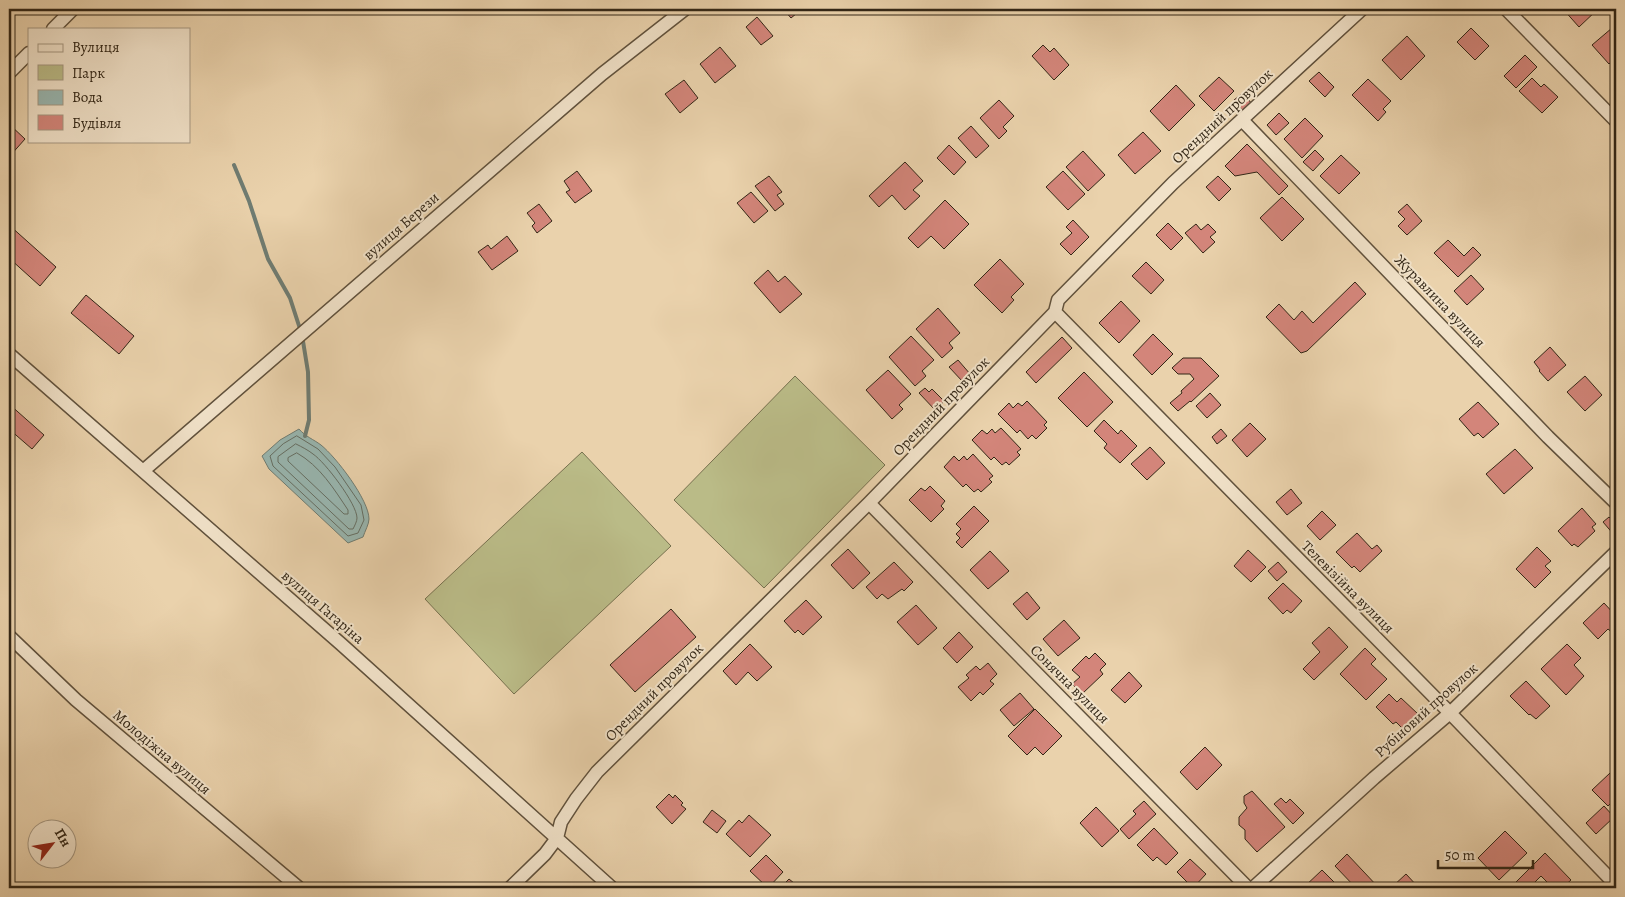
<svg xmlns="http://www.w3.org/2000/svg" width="1625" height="897" font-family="Alegreya,serif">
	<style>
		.green { fill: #babb87; stroke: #76704e }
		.water { fill: #98b6b0; stroke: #6f7c72 }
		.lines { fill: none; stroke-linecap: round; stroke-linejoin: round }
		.shore { stroke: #656e63; stroke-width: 1 }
		.stream { stroke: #6f7c72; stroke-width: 4 }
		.building { fill: #d3857a; stroke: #322616 }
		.minor-casing { stroke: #60513c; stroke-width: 15 }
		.minor { stroke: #f1e2c9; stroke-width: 12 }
		.labels { text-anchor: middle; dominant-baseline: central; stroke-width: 4; stroke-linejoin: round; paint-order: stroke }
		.street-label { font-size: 15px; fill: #322616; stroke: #f1e2c9 }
	</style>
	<rect width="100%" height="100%" fill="#ead2ac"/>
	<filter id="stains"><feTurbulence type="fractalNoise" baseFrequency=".004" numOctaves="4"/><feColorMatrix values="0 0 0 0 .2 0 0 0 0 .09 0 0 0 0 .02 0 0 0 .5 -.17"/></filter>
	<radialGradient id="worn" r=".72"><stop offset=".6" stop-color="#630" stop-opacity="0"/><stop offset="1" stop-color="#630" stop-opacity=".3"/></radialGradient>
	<path class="green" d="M 795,376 L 885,465 L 764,588 L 674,500 Z
		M 582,452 L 671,546 L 514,694 L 425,599 Z"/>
	<path class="water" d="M 299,429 C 306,437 313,439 321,445 C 336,457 369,500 369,519 C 369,524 365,531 363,537 L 348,543 L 269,469 L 262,456 L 280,440 Z"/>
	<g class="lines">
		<path class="shore" d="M 297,436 L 318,449 L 335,467 L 361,505 L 364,520 L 358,533 L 348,536 L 273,466 L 270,456 L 283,444 Z
			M 296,444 C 302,447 308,450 313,454 C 325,462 357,504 357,518 C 357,521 355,525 353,529 L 349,529 L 278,462 L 278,457 Z
			M 297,453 C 320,466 334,489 348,510 L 348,514 L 344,514 L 288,461 L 288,458 Z"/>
		<path class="stream" d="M 234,165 L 249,201 L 268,259 L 290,298 L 302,335 L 308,372 L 309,420 L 305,436"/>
	</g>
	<path class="building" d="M 788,9 L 802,9 L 791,18 L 785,11 Z
		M 1563,9 L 1598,9 L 1579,27 Z
		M 757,17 L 773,36 L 761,45 L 746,27 Z
		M 1471,28 L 1489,46 L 1475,60 L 1457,42 Z
		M 1612,28 L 1616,33 L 1616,57 L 1609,64 L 1592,45 Z
		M 1407,36 L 1425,56 L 1401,80 L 1382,60 Z
		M 1043,45 L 1050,52 L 1054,48 L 1069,65 L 1054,80 L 1032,56 Z
		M 720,47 L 736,66 L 715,83 L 700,64 Z
		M 1525,55 L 1537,67 L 1516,88 L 1504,76 Z
		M 1319,72 L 1334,87 L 1325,97 L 1309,81 Z
		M 1219,77 L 1234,91 L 1214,111 L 1199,96 Z
		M 1532,78 L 1541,87 L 1544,84 L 1558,97 L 1542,113 L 1519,91 Z
		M 1368,79 L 1391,101 L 1383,109 L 1386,112 L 1378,121 L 1352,95 Z
		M 684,80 L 698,98 L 680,113 L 665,94 Z
		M 1176,85 L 1195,105 L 1169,131 L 1150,111 Z
		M 1243,93 L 1252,104 L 1243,111 L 1234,100 Z
		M 999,100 L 1014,116 L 1003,127 L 1007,131 L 999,139 L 980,118 Z
		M 1279,113 L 1289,123 L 1276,135 L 1267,125 Z
		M 1305,118 L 1323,136 L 1302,158 L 1284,139 Z
		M 9,124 L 25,139 L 9,157 Z
		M 971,126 L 989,146 L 976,158 L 958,138 Z
		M 1143,132 L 1161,151 L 1135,174 L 1118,155 Z
		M 1247,144 L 1288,186 L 1279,195 L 1257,172 L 1235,176 L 1225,166 Z
		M 949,145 L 966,162 L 954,175 L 937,158 Z
		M 1315,150 L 1324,159 L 1313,171 L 1303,162 Z
		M 1083,151 L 1105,175 L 1088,191 L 1066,167 Z
		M 1341,155 L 1360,173 L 1339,194 L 1320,176 Z
		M 905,162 L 923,181 L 913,190 L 920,196 L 905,210 L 892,195 L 879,207 L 869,196 Z
		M 577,171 L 592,191 L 575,203 L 566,192 L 570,190 L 564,181 Z
		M 1063,171 L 1085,194 L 1068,210 L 1046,187 Z
		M 769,176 L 782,192 L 777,195 L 784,204 L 775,211 L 755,186 Z
		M 1218,176 L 1231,189 L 1219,201 L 1206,187 Z
		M 751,192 L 768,211 L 754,223 L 737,203 Z
		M 1282,197 L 1304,219 L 1282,241 L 1260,218 Z
		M 945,200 L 969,224 L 944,249 L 931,236 L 918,248 L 908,238 Z
		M 539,204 L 552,221 L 537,233 L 532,226 L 535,223 L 527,213 Z
		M 1407,204 L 1422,221 L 1407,235 L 1398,226 L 1405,219 L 1398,212 Z
		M 1073,220 L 1089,237 L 1071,255 L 1060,244 L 1072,233 L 1066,227 Z
		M 1168,223 L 1183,238 L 1171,250 L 1156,235 Z
		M 1196,224 L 1201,230 L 1208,224 L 1216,232 L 1210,237 L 1215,242 L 1203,253 L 1185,233 Z
		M 9,225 L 56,267 L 40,286 L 9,258 Z
		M 507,236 L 518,251 L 492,270 L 478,252 L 488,245 L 491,249 Z
		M 1448,240 L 1464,256 L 1473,247 L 1481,255 L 1458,277 L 1434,253 Z
		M 1000,259 L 1024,284 L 1011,297 L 1014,300 L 1002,313 L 974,285 Z
		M 1146,262 L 1164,280 L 1151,294 L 1132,276 Z
		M 768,270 L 778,282 L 785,276 L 802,294 L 780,313 L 754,283 Z
		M 1471,275 L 1484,289 L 1467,305 L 1454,291 Z
		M 1355,282 L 1366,294 L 1307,351 L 1301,353 L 1266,317 L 1279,304 L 1294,320 L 1302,311 L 1313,323 Z
		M 86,295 L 134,336 L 119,354 L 71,313 Z
		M 1121,301 L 1140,321 L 1119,343 L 1099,323 Z
		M 938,308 L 960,333 L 949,343 L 953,348 L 942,358 L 916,329 Z
		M 1153,334 L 1173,354 L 1152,375 L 1133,355 Z
		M 911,336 L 934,360 L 922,371 L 926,376 L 915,386 L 889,357 Z
		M 1062,337 L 1072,348 L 1036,383 L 1026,372 Z
		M 1550,347 L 1566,365 L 1548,381 L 1539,371 L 1540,370 L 1534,362 Z
		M 1183,358 L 1201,358 L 1219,376 L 1191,402 L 1190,401 L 1178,411 L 1170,403 L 1182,393 L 1181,391 L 1194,379 L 1190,374 L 1178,374 L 1172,368 Z
		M 958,360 L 971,375 L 963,382 L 949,367 Z
		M 888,370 L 911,394 L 899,405 L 903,409 L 892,419 L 866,390 Z
		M 1084,372 L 1113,402 L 1087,427 L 1058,398 Z
		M 1585,376 L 1602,395 L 1585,411 L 1567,392 Z
		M 925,388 L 929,392 L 932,389 L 944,401 L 936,411 L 919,393 Z
		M 1210,393 L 1221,405 L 1207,418 L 1196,406 Z
		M 1027,401 L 1047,422 L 1044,425 L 1047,428 L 1036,439 L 1032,435 L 1028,439 L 1020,430 L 1017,433 L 998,414 L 1009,403 L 1013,408 L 1018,403 L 1022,406 Z
		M 1478,402 L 1499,424 L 1483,438 L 1478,433 L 1474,436 L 1459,419 Z
		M 9,404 L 44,435 L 32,449 L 9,429 Z
		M 1104,420 L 1118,434 L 1121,430 L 1137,446 L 1120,463 L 1104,448 L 1107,444 L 1094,431 Z
		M 1250,423 L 1266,439 L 1247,457 L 1232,440 Z
		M 1001,428 L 1021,449 L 1017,452 L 1020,455 L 1009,465 L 1006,462 L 1002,465 L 994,457 L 991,460 L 972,440 L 982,430 L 987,434 L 992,429 L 995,433 Z
		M 1221,429 L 1227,436 L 1217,444 L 1212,437 Z
		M 1150,447 L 1165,463 L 1147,480 L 1131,464 Z
		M 1515,449 L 1533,468 L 1504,494 L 1486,474 Z
		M 973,454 L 993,476 L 989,479 L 992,482 L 981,492 L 978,489 L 974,492 L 966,484 L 963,487 L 944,467 L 954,456 L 959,461 L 964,456 L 967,460 Z
		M 930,486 L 945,501 L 941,506 L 944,509 L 931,522 L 909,500 L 921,488 L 925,491 Z
		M 1291,489 L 1302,503 L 1287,515 L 1276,502 Z
		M 974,506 L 989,521 L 962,548 L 956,542 L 960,538 L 956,534 L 961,529 L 956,524 Z
		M 1582,508 L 1596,524 L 1592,527 L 1595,531 L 1578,547 L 1574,544 L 1572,546 L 1558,531 Z
		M 1322,511 L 1336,525 L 1320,540 L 1307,526 Z
		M 1609,517 L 1616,524 L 1615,536 L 1603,522 Z
		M 1357,533 L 1372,549 L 1377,545 L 1382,551 L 1360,572 L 1354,566 L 1352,568 L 1336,552 Z
		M 1537,547 L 1551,561 L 1545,566 L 1551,572 L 1535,588 L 1516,569 Z
		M 848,549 L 870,573 L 853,589 L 831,565 Z
		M 1248,550 L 1266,567 L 1251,582 L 1234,566 Z
		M 990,551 L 1009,571 L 988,589 L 970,570 Z
		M 894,562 L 913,582 L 904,591 L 902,589 L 888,599 L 882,594 L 877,599 L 866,587 Z
		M 1278,562 L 1287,572 L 1277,581 L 1268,571 Z
		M 1283,583 L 1302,601 L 1291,613 L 1287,610 L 1283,614 L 1268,598 Z
		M 1027,592 L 1040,608 L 1027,620 L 1013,604 Z
		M 806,600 L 822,617 L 803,635 L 798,630 L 795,633 L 784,621 Z
		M 1604,603 L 1616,616 L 1616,632 L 1614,634 L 1608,629 L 1598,639 L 1583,623 Z
		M 916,605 L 937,628 L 918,645 L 897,622 Z
		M 671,609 L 696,637 L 635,692 L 610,665 Z
		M 1064,620 L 1080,638 L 1058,656 L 1043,639 Z
		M 1329,627 L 1348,647 L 1314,680 L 1303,669 L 1320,652 L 1312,643 Z
		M 959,632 L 973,647 L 957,663 L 943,648 Z
		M 750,644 L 772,667 L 757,681 L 748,672 L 736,685 L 723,671 Z
		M 1567,644 L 1581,658 L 1574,665 L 1584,676 L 1566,695 L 1541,669 Z
		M 1365,648 L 1376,659 L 1371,664 L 1387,679 L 1366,700 L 1340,674 Z
		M 1095,653 L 1106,664 L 1100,670 L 1103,674 L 1082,694 L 1072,684 L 1080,677 L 1072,670 L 1086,656 L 1089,659 Z
		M 988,663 L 997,674 L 990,681 L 994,684 L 983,695 L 980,692 L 971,701 L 958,687 L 969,678 L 966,675 L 976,666 L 980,670 Z
		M 1129,672 L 1142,686 L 1125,703 L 1111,690 Z
		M 1526,681 L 1550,706 L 1536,719 L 1530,714 L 1529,715 L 1510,696 Z
		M 1020,693 L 1034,709 L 1014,726 L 1000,710 Z
		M 1389,694 L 1397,702 L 1401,698 L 1418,714 L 1403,729 L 1396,722 L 1393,724 L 1376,707 Z
		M 1035,709 L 1062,736 L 1043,755 L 1035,747 L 1027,755 L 1008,736 Z
		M 1205,747 L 1222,765 L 1197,790 L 1180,772 Z
		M 1610,773 L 1616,779 L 1616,798 L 1608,806 L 1592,790 Z
		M 1252,791 L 1285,827 L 1257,852 L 1245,839 L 1245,830 L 1239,825 L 1239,817 L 1247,808 L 1244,803 L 1244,796 Z
		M 669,794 L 673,798 L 675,795 L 683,803 L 681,805 L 686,809 L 672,824 L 656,807 Z
		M 1281,798 L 1286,803 L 1290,799 L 1304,813 L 1293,824 L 1274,804 Z
		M 1144,801 L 1156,814 L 1129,839 L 1120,829 L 1136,814 L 1133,811 Z
		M 1604,806 L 1614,817 L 1596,834 L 1586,823 Z
		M 1096,807 L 1119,831 L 1102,847 L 1080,823 Z
		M 712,810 L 726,821 L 717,833 L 703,822 Z
		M 749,815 L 771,835 L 750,857 L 726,834 L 739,820 L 742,823 Z
		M 1154,828 L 1178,853 L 1166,865 L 1157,857 L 1153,861 L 1137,845 Z
		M 1505,831 L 1527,853 L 1499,880 L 1478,858 Z
		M 1545,853 L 1571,880 L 1562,888 L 1553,888 L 1541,876 L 1529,888 L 1518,888 L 1514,884 Z
		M 1347,854 L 1379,888 L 1356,888 L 1335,866 Z
		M 766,855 L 783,872 L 768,888 L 750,871 Z
		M 1190,859 L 1206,874 L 1193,888 L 1177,872 Z
		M 1322,870 L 1340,888 L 1303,888 Z
		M 1406,874 L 1419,888 L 1393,888 L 1392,887 Z
		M 789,879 L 800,888 L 780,888 Z"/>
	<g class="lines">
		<g class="minor-casing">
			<path id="minor" d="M 1506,9 L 1616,121
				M 53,29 L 73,9
				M 9,73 L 29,53
				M 1242,120 L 1548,437 L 1616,503
				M 1055,312 L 1450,713 L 1616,885
				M 9,354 L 341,644 L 612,888
				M 143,471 L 602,74 L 685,9
				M 869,503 L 1248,888
				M 9,636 L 76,700 L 299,888
				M 510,888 L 545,854 L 557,838 L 561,822 L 576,799 L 597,772 L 869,503 L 1055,312 L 1058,300 L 1173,183 L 1362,9
				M 1253,888 L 1374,778 L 1450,713 L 1616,552"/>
		</g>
		<use href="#minor" class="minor"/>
	</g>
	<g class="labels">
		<g class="street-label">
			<text transform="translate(1222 116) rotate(-43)">Орендний провулок</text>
			<text transform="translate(401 226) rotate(-41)">вулиця Берези</text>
			<text transform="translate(1440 301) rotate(46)">Журавлина вулиця</text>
			<text transform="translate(941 406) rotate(-46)">Орендний провулок</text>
			<text transform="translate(1348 587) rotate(45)">Телевізійна вулиця</text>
			<text transform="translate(323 607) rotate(41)">вулиця Гагаріна</text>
			<text transform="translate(1070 684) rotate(45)">Сонячна вулиця</text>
			<text transform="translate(654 692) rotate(-45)">Орендний провулок</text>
			<text transform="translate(1426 710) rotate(-42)">Рубіновий провулок</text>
			<text transform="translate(162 752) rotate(40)">Молодіжна вулиця</text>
		</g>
	</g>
	<rect width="1625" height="897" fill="none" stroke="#ead2ac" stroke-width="30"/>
	<rect x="10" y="10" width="1605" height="877" fill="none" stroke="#322616" stroke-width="2.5"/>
	<rect x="15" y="15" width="1595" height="867" fill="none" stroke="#322616"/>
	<rect x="28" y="28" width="162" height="115" fill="#f1e2c9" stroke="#a59781"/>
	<rect x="38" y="44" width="25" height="8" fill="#f1e2c9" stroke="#a59781"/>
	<text x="72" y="52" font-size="15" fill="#322616">Вулиця</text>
	<rect x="38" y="65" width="25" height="15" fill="#babb87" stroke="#a59781"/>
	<text x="72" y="78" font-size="15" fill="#322616">Парк</text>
	<rect x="38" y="90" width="25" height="15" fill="#98b6b0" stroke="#a59781"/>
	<text x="72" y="102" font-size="15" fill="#322616">Вода</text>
	<rect x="38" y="115" width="25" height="15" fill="#d3857a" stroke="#a59781"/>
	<text x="72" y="128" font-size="15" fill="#322616">Будівля</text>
	<g transform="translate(52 844) rotate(59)"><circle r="24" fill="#f1e2c9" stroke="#a59781"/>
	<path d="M0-4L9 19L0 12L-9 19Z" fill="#8f2418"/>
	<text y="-8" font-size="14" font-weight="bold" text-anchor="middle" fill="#322616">Пн</text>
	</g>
	<path d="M1438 860v8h95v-8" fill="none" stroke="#322616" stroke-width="2.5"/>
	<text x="1445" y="860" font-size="15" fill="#322616" stroke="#f1e2c9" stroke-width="4" paint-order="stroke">50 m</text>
	<rect width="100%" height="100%" filter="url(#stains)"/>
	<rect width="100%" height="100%" fill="url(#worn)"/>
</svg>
